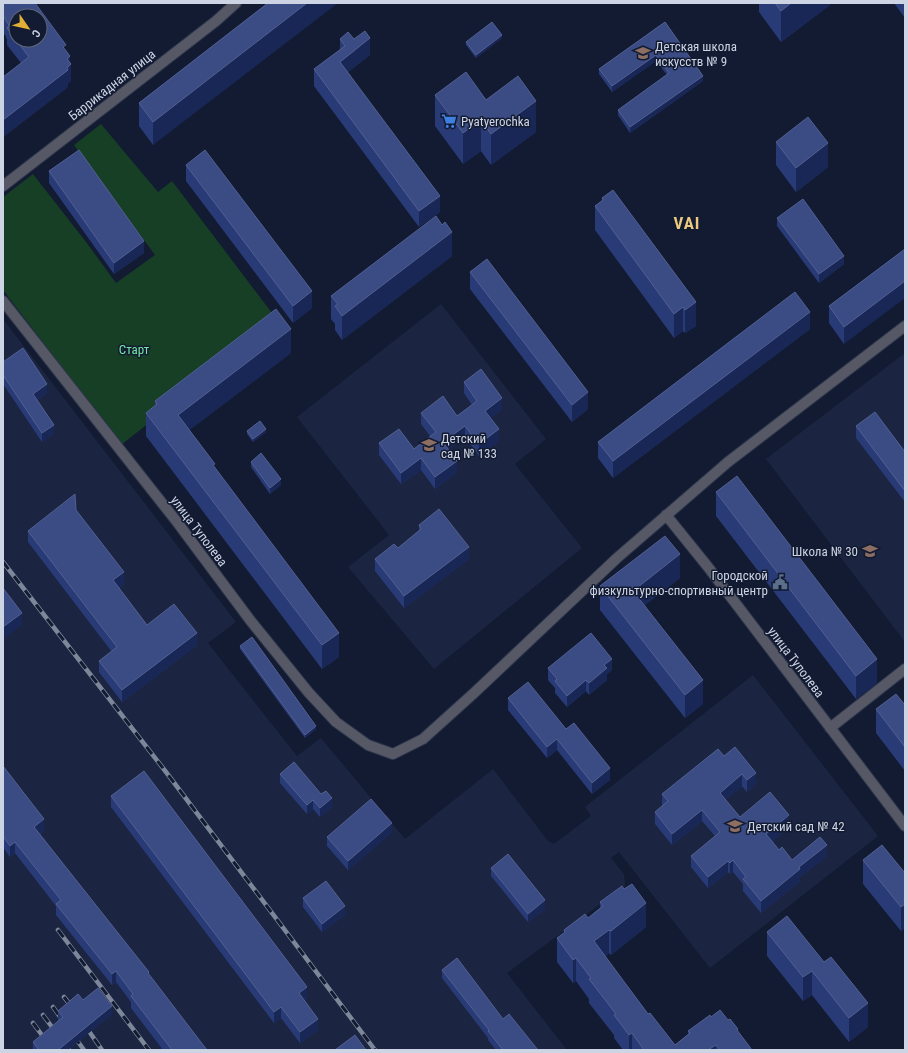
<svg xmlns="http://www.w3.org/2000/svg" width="908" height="1053" font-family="'Roboto Condensed',sans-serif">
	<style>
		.built { fill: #1b2541 }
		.green { fill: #163f26 }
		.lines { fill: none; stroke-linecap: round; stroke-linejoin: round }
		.minor-casing { stroke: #2c354b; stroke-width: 12 }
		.minor { stroke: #575865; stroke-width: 10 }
		.rail-casing { stroke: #7e8699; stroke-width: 4.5 }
		.rail { stroke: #121b32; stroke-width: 3; stroke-dasharray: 9; stroke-linecap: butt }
		.wall { fill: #293b77 }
		.shaded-wall { fill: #192757 }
		.building { fill: #3b4b83; stroke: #526092; fill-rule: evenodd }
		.labels { text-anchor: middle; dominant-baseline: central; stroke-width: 3; stroke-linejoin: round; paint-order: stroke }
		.poi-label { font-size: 13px; fill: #cdd4e4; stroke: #121b32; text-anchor: start }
		.street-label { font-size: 13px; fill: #cdd4e4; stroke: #121b32 }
		.park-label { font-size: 13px; fill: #75e6a0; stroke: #121b32 }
		.district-label { font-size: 17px; font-weight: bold; letter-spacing: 1px; fill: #ebc97f; stroke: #121b32 }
	</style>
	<rect width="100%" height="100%" fill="#121b32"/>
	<path class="built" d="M 441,304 L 546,439 L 515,464 L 582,548 L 434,669 L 348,567 L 389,535 L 297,417 Z
		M 3,319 L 236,622 L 208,643 L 222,661 L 297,756 L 321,738 L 405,839 L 493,769 L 548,841 L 554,844 L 591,816 L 585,807 L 753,675 L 878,836 L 710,968 L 619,852 L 611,858 L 624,874 L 625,886 L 507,973 L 567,1050 L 3,1050 Z
		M 905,353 L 905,642 L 766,459 Z"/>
	<path class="green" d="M 101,124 L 158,192 L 172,181 L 278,321 L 121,445 L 3,290 L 3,197 L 33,174 L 86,242 L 116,283 L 155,255 L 74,145 Z"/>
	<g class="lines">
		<g class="minor-casing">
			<path id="minor" d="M 3,186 L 216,21 L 236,3
				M 3,301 L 177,522 L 250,620 L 309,693 L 336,722 L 368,745 L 393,754 L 423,739 L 474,693 L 617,558 L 728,462 L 905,326
				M 666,515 L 708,567 L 905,826
				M 830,728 L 905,669"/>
		</g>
		<use href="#minor" class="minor"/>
		<g class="rail-casing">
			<path id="rail" d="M 3,562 L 166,772 L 375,1050
				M 58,930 L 149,1050
				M 64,997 L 75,1011
				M 53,1007 L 84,1050
				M 43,1015 L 69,1050
				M 33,1023 L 53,1050
				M 84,1024 L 102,1050"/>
		</g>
		<use href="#rail" class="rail"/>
	</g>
	<path class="wall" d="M 3,3 L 66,50 L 70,63 L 71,81 L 68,83 L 68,87 L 3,137 L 3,77 L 21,63 L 7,45 L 7,39 L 6,38 L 6,36 L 3,33 Z
		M 268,3 L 153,145 L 139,126 L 139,103 Z
		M 759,3 L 830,3 L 830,5 L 781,42 L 759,12 Z
		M 894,3 L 905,3 L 905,18 Z
		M 665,22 L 703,81 L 630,133 L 618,115 L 618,110 L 667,75 L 656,61 L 612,92 L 599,74 L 599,69 Z
		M 502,38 L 476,58 L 466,45 L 466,42 Z
		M 340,39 L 354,39 L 370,55 L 348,72 L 440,212 L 419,227 L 314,86 L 314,69 L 340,50 Z
		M 435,95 L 486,100 L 536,132 L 491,165 L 481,151 L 463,164 L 435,126 Z
		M 776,142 L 828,167 L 796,192 L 776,165 Z
		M 186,165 L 312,308 L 293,323 L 186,181 Z
		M 49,171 L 144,253 L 114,274 L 49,183 Z
		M 602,198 L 696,302 L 696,326 L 685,333 L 683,331 L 674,338 L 595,230 L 595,206 L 602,201 Z
		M 777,218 L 844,264 L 819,283 L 777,226 Z
		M 905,249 L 844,344 L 829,323 L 829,306 Z
		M 452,256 L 342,340 L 335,330 L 335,324 L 331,319 L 331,296 Z
		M 470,272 L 588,409 L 572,422 L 470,289 Z
		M 810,329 L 613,478 L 598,458 L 598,442 Z
		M 291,353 L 189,430 L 339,657 L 322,669 L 146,436 L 146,413 L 155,406 L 155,401 Z
		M 3,362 L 47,393 L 37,400 L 54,434 L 42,442 L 3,384 Z
		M 464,382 L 502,410 L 490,418 L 499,441 L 479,456 L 465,437 L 448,449 L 457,472 L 435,489 L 421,470 L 401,484 L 379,455 L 379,443 L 414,449 L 430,436 L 421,424 L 421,413 L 457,416 L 472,405 L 464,393 Z
		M 856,426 L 905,452 L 905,502 L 856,438 Z
		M 247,431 L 266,432 L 253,442 L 247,434 Z
		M 251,462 L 281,485 L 270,494 L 251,467 Z
		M 716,492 L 877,683 L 856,699 L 716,516 Z
		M 76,510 L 124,584 L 119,588 L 147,625 L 197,645 L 122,702 L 99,672 L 99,661 L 112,652 L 28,542 L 28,531 Z
		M 419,525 L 469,559 L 404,608 L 375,571 L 375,559 L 398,548 L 419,531 Z
		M 680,578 L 645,605 L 703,704 L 685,718 L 600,610 L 600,586 Z
		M 240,646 L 316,729 L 305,738 L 240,649 Z
		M 548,668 L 612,670 L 607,674 L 607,680 L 589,695 L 586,691 L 567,707 L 555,693 L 555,688 L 548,680 Z
		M 508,698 L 566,729 L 610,780 L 592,794 L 557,750 L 547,758 L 508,710 Z
		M 905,705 L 905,771 L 876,733 L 876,709 Z
		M 724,756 L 756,784 L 747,792 L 742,786 L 725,800 L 740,817 L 789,827 L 772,841 L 779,850 L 792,860 L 827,856 L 800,877 L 800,881 L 761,913 L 743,891 L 743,884 L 733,872 L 730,874 L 728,872 L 708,888 L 691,867 L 691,856 L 715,836 L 702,821 L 672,845 L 655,824 L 655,812 L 662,806 L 662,794 Z
		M 3,766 L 44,830 L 40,834 L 207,1050 L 163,1050 L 131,1008 L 131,1002 L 116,982 L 112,985 L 56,915 L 56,906 L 15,853 L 10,857 L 3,847 Z
		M 280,774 L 332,807 L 320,817 L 313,809 L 307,814 L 280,783 Z
		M 111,796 L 307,999 L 304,1001 L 318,1030 L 300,1043 L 281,1018 L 274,1023 L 111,807 Z
		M 392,832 L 348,870 L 327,846 L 327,837 Z
		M 863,860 L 905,873 L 905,928 L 901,931 L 863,884 Z
		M 491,868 L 545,909 L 528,922 L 491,876 Z
		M 303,898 L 345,915 L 322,932 L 303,907 Z
		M 600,902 L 646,927 L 611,955 L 609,953 L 605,957 L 648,1014 L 675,1045 L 688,1035 L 688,1031 L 711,1017 L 738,1033 L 752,1050 L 623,1050 L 614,1038 L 614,1035 L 589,1003 L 589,999 L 576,981 L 573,983 L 557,962 L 557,938 L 564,934 L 564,930 L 588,918 L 600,908 Z
		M 767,932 L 824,962 L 868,1027 L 849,1042 L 812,995 L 803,1001 L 767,956 Z
		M 442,970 L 538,1050 L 496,1050 L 488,1040 L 488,1038 L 442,978 Z
		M 83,1000 L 112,1014 L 68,1050 L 33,1050 L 33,1042 L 59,1021 L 58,1020 L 58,1011 Z"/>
	<path class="shaded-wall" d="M 307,3 L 338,3 L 153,145 L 153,122 Z
		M 791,3 L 830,3 L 830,5 L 781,42 L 781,11 Z
		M 502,35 L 502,38 L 476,58 L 476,55 Z
		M 370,38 L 370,55 L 340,78 L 340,62 Z
		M 656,55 L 656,61 L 612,92 L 612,86 Z
		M 70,56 L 70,65 L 71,64 L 71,81 L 68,83 L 68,87 L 3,137 L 3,120 Z
		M 703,76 L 703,81 L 630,133 L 630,127 Z
		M 536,101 L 536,132 L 491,165 L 491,134 Z
		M 481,120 L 481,151 L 463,164 L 463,133 Z
		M 828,143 L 828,167 L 796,192 L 796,168 Z
		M 440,196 L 440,212 L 419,227 L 419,211 Z
		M 452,232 L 452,256 L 342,340 L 342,316 Z
		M 144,241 L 144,253 L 114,274 L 114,263 Z
		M 844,256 L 844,264 L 819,283 L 819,274 Z
		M 905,281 L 905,298 L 844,344 L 844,327 Z
		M 312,291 L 312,308 L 293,323 L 293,306 Z
		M 696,302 L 696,326 L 685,333 L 685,310 Z
		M 683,307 L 683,331 L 674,338 L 674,314 Z
		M 810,312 L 810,329 L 613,478 L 613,461 Z
		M 291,329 L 291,353 L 178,439 L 178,415 Z
		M 47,384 L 47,393 L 33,402 L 33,394 Z
		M 588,392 L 588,409 L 572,422 L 572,405 Z
		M 502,398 L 502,410 L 485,422 L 485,411 Z
		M 54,425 L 54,434 L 42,442 L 42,433 Z
		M 465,426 L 465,437 L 443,453 L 443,442 Z
		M 266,429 L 266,432 L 253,442 L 253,439 Z
		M 499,429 L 499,441 L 479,456 L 479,444 Z
		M 421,458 L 421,470 L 401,484 L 401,473 Z
		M 457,461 L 457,472 L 435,489 L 435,477 Z
		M 281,479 L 281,485 L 270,494 L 270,488 Z
		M 469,547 L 469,559 L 404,608 L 404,596 Z
		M 680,554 L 680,578 L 633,614 L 633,591 Z
		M 124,572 L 124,584 L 113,592 L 113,580 Z
		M 22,613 L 22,625 L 3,639 L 3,627 Z
		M 197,633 L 197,645 L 122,702 L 122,690 Z
		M 339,633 L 339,657 L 322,669 L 322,645 Z
		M 612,659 L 612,670 L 607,674 L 607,680 L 589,695 L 589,683 L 604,665 Z
		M 877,659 L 877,683 L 856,699 L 856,676 Z
		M 586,680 L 586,691 L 567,707 L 567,696 Z
		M 703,680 L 703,704 L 685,718 L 685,695 Z
		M 316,726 L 316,729 L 305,738 L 305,735 Z
		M 557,739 L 557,750 L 547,758 L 547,747 Z
		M 610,768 L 610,780 L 592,794 L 592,783 Z
		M 756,773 L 756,784 L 747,792 L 747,780 Z
		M 742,774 L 742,786 L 720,804 L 720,793 Z
		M 332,798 L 332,807 L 320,817 L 320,808 Z
		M 313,800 L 313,809 L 307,814 L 307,805 Z
		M 702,810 L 702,821 L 672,845 L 672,834 Z
		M 789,815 L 789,827 L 766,846 L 766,834 Z
		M 44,819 L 44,830 L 34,838 L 34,827 Z
		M 392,823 L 392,832 L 348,870 L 348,861 Z
		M 15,842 L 15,853 L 10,857 L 10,846 Z
		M 827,845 L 827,856 L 800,877 L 800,881 L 761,913 L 761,901 L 799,867 Z
		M 733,860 L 733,872 L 730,874 L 730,863 Z
		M 728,861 L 728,872 L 708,888 L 708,877 Z
		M 545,900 L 545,909 L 528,922 L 528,914 Z
		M 646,903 L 646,927 L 611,955 L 611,931 Z
		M 905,904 L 905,928 L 901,931 L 901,907 Z
		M 345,906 L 345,915 L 322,932 L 322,924 Z
		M 609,930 L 609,953 L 594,965 L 594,941 Z
		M 576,958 L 576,981 L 573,983 L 573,960 Z
		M 116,971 L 116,982 L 112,985 L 112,974 Z
		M 812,971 L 812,995 L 803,1001 L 803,977 Z
		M 307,987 L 307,999 L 299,1005 L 299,993 Z
		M 868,1003 L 868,1027 L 849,1042 L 849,1018 Z
		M 112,1006 L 112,1014 L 68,1050 L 58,1050 Z
		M 281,1007 L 281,1018 L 274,1023 L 274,1012 Z
		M 318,1019 L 318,1030 L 300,1043 L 300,1032 Z
		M 632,1033 L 632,1050 L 629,1050 L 629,1035 Z
		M 716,1045 L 716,1050 L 708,1050 Z"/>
	<path class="building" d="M 3,3 L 35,3 L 66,45 L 63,47 L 70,56 L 67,59 L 71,64 L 67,68 L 68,70 L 3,120 L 3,77 L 29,57 L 7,28 L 9,25 L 6,21 L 6,20 L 3,16 ZM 16,16 L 40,16 L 40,40 L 16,40 Z
		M 268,3 L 307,3 L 153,122 L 139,103 Z
		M 775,3 L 791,3 L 781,11 Z
		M 492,22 L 502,35 L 476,55 L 466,42 Z
		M 665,22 L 703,76 L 630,127 L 618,110 L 669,73 L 656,55 L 612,86 L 599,69 Z
		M 365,31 L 370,38 L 340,62 L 440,196 L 419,211 L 314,69 L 345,46 L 340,39 L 348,32 L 354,39 Z
		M 466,72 L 486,100 L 518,76 L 536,101 L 491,134 L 481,120 L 463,133 L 435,95 Z
		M 808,117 L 828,143 L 796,168 L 776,142 Z
		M 79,150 L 144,241 L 114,263 L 49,171 Z
		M 205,150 L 312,291 L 293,306 L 186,165 Z
		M 613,190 L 696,302 L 685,310 L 683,307 L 674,314 L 595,206 L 603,200 L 602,198 Z
		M 803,199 L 844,256 L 819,274 L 777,218 Z
		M 436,216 L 442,225 L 445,222 L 452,232 L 342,316 L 335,306 L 338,304 L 331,296 Z
		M 905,249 L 905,281 L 844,327 L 829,306 Z
		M 487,259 L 588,392 L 572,405 L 470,272 Z
		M 795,292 L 810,312 L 613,461 L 598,442 Z
		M 276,309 L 291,329 L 178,415 L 215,464 L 213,465 L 339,633 L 322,645 L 146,413 L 157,404 L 155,401 Z
		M 23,348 L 47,384 L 33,394 L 54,425 L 42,433 L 3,375 L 3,362 Z
		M 481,369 L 502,398 L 485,411 L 499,429 L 479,444 L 465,426 L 443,442 L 457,461 L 435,477 L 421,458 L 401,473 L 379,443 L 399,429 L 414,449 L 436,432 L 421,413 L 443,396 L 457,416 L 477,401 L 464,382 Z
		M 875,412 L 905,452 L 905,491 L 856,426 Z
		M 260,421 L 266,429 L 253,439 L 247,431 Z
		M 261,453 L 281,479 L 270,488 L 251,462 Z
		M 737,476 L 877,659 L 856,676 L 716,492 Z
		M 75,494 L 76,510 L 124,572 L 113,580 L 147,625 L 174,604 L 197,633 L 122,690 L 99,661 L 117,647 L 28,531 Z
		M 439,509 L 469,547 L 404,596 L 375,559 L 394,544 L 398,548 L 421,529 L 419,525 Z
		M 665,536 L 680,554 L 633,591 L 703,680 L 685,695 L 600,586 Z
		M 3,588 L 22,613 L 3,627 Z
		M 591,633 L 612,659 L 604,665 L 607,668 L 589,683 L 586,680 L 567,696 L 555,681 L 557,679 L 548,668 Z
		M 252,637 L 316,726 L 305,735 L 240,646 Z
		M 528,682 L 566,729 L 574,723 L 610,768 L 592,783 L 557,739 L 547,747 L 508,698 Z
		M 896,694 L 905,705 L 905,747 L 876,709 Z
		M 735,747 L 756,773 L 747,780 L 742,774 L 720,793 L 740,817 L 770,792 L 789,815 L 766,834 L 779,850 L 782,847 L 792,860 L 820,837 L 827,845 L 799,867 L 800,869 L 761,901 L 743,879 L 746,877 L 733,860 L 730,863 L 728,861 L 708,877 L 691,856 L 720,832 L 702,810 L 672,834 L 655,812 L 668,801 L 662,794 L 718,749 L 724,756 Z
		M 294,762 L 321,794 L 326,791 L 332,798 L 320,808 L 313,800 L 307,805 L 280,774 Z
		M 3,766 L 44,819 L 34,827 L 141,962 L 149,972 L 148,973 L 207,1050 L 172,1050 L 131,996 L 133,994 L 116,971 L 112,974 L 56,904 L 61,900 L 15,842 L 10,846 L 3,836 Z
		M 144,771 L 307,987 L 299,993 L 318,1019 L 300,1032 L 281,1007 L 274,1012 L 111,796 Z
		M 371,799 L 392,823 L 348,861 L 327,837 Z
		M 882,845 L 905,873 L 905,904 L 901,907 L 863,860 Z
		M 508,854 L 545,900 L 528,914 L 491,868 Z
		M 326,881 L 345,906 L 322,924 L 303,898 Z
		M 632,884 L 646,903 L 611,931 L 609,930 L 594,941 L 648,1014 L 650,1013 L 675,1045 L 690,1033 L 688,1031 L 710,1015 L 711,1017 L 720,1010 L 728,1020 L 730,1019 L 738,1029 L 737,1030 L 752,1050 L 720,1050 L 716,1045 L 708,1050 L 644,1050 L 632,1033 L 629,1035 L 614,1015 L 616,1014 L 589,979 L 591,978 L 576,958 L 573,960 L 557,938 L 565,932 L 564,930 L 585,914 L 588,918 L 603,906 L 600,902 L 622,886 L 624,889 Z
		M 787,916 L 824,962 L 831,957 L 868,1003 L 849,1018 L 812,971 L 803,977 L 767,932 Z
		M 457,958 L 503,1019 L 509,1014 L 538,1050 L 503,1050 L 488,1031 L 489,1030 L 442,970 Z
		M 98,988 L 112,1006 L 58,1050 L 39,1050 L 33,1042 L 63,1017 L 58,1011 L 78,994 L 83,1000 Z
		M 355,1035 L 366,1050 L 335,1050 Z"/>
	<defs>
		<g id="school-bare" transform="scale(1.2)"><path d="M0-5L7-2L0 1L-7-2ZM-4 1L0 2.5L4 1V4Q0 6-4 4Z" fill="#8d6e63" stroke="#121b32" stroke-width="2.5" paint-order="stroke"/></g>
		<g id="supermarket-bare" transform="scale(1.2)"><path d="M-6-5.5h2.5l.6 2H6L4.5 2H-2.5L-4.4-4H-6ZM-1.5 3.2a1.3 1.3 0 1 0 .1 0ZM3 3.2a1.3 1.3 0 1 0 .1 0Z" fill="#3f7fe0" stroke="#121b32" stroke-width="2.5" paint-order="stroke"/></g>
		<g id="civic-bare" transform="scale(1.2)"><path d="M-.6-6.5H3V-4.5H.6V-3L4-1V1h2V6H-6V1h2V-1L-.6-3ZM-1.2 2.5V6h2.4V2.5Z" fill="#5c6f8a" stroke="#121b32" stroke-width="2.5" paint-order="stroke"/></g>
	</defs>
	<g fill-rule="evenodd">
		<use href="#school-bare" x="643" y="53"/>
		<use href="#supermarket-bare" x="449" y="121"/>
		<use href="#school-bare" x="429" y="445"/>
		<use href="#school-bare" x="870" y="551"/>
		<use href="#civic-bare" x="780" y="582"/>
		<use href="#school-bare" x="735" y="826"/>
	</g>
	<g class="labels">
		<g class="poi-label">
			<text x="655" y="46">Детская школа<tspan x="655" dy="15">искусств № 9</tspan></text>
			<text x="461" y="121">Pyatyerochka</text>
			<text x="441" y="438">Детский<tspan x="441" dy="15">сад № 133</tspan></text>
			<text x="858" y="551" text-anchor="end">Школа № 30</text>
			<text x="768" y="575" text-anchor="end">Городской<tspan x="768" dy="15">физкультурно-спортивный центр</tspan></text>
			<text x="747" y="826">Детский сад № 42</text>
		</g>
		<g class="street-label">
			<text transform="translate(112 85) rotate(-38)">Баррикадная улица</text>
			<text transform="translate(199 531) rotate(53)">улица Туполева</text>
			<text transform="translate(796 662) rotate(53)">улица Туполева</text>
		</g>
		<g class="park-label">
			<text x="134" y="349">Старт</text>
		</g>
		<g class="district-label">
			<text x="687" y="223">VAI</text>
		</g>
	</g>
	<rect width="908" height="1053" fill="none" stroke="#cdd4e4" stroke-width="8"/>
	<g transform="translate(28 28) rotate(124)"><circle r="19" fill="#121b32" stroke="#5d6579"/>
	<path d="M0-3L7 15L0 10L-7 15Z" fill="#e1af34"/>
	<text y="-6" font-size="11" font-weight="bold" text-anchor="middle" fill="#cdd4e4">С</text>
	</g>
</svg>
